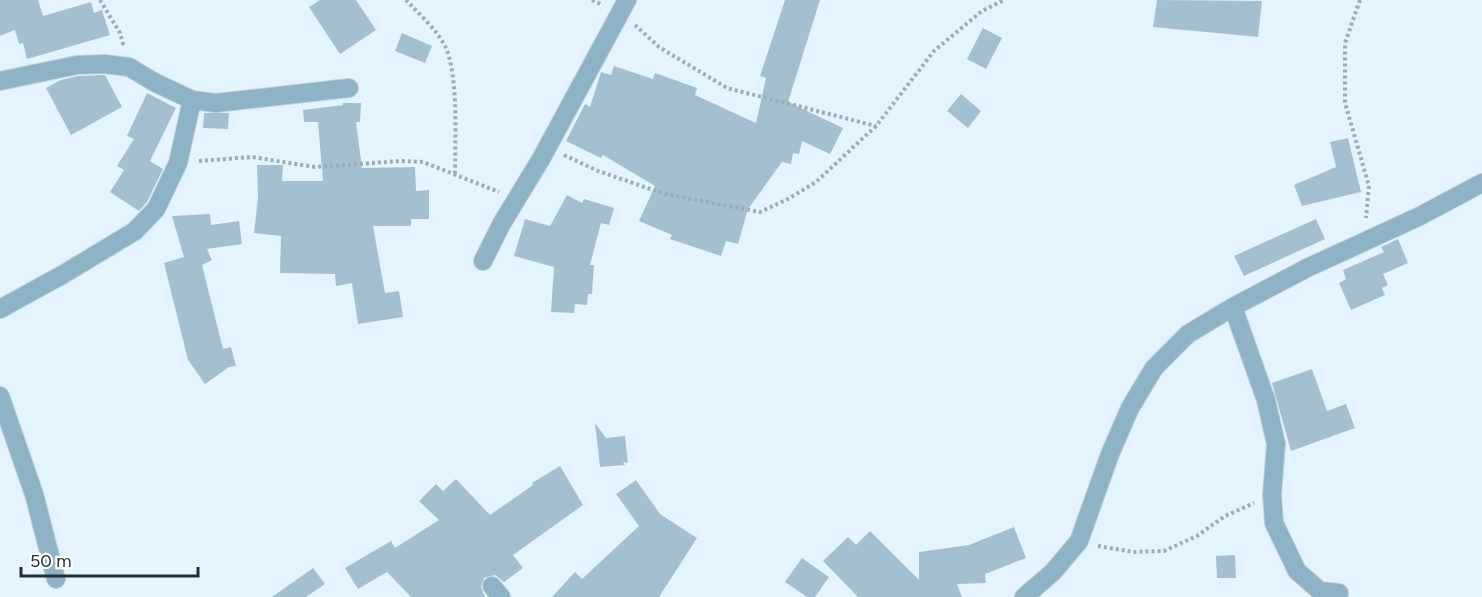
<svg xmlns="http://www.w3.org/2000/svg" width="1482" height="597" font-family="Figtree,sans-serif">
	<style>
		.building { fill: #a4c0d0 }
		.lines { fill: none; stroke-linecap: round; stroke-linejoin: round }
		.minor-casing { stroke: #c1d1da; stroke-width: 20 }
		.path { stroke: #9eacb5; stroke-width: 4; stroke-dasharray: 3 3; stroke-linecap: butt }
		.minor { stroke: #8eb3c7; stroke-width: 18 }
	</style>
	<rect width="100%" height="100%" fill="#e3f4fe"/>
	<path class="building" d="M 0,0 L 38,0 L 43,16 L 91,2 L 94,13 L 102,10 L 110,35 L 27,59 L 23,43 L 19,44 L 15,30 L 0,36 Z
		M 320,0 L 356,0 L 376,30 L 340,54 L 309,7 Z
		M 785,0 L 820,0 L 788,102 L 843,128 L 830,154 L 802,141 L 799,154 L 793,153 L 791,164 L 782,162 L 748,209 L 738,244 L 726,241 L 721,256 L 670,239 L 672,235 L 639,221 L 655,186 L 603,155 L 601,158 L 566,141 L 585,104 L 590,107 L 601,72 L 611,75 L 614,66 L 653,79 L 655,73 L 697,88 L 695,95 L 756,123 L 766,78 L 760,76 Z
		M 1157,0 L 1262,1 L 1258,37 L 1153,27 Z
		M 983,28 L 1002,38 L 986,69 L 967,59 Z
		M 402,33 L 432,46 L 425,63 L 395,51 Z
		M 105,75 L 122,107 L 71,135 L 46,88 L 61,80 L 78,76 Z
		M 147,93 L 176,108 L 150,161 L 163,169 L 147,202 L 139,211 L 110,192 L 124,170 L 117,166 L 134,139 L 127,136 Z
		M 961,94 L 981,111 L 968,128 L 947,111 Z
		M 343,103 L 361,103 L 360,122 L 356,122 L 362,168 L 415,167 L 416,191 L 429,190 L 429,219 L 411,219 L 411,226 L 373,226 L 385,293 L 399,291 L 403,317 L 358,324 L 352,283 L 336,286 L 335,274 L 280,273 L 281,236 L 254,233 L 258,198 L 257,165 L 283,165 L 282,181 L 323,181 L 318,122 L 304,122 L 303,110 L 343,105 Z
		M 204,113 L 229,113 L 228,129 L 203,128 Z
		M 1348,138 L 1361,192 L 1302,206 L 1294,185 L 1336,167 L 1330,142 Z
		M 567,195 L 582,203 L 584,199 L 614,208 L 609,225 L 601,223 L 590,265 L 594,265 L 592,294 L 588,294 L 587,305 L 575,304 L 574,313 L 551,312 L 554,267 L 514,256 L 525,219 L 550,226 Z
		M 210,214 L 211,225 L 239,221 L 242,244 L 207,249 L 212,260 L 202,265 L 223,349 L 231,347 L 236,366 L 229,367 L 205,384 L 188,360 L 164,263 L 184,257 L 172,216 Z
		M 1316,219 L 1325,239 L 1244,276 L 1234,256 Z
		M 1398,239 L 1408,263 L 1383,274 L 1388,285 L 1382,288 L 1385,295 L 1351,310 L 1339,283 L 1346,279 L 1343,270 L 1384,252 L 1381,247 Z
		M 1312,369 L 1327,411 L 1346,404 L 1355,428 L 1291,451 L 1272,383 Z
		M 595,423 L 606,438 L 625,436 L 628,463 L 623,462 L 625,465 L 600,467 Z
		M 560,466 L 583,505 L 513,555 L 523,568 L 504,582 L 495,575 L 484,578 L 481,587 L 485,597 L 411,597 L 387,572 L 358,589 L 345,568 L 391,541 L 395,548 L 439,520 L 419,501 L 436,484 L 443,491 L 456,479 L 490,515 L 533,485 L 532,483 Z
		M 636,480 L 660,514 L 697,538 L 659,597 L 552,597 L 575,572 L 582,579 L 639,526 L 616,494 Z
		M 1014,527 L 1026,558 L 985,574 L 986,583 L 957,584 L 962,597 L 858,597 L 823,561 L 848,537 L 856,545 L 870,531 L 919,580 L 919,552 L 969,545 Z
		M 1235,555 L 1236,578 L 1217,578 L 1216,556 Z
		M 802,558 L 829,577 L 815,597 L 807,597 L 785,582 Z
		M 313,568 L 325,584 L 306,597 L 272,597 Z"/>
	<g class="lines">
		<g class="minor-casing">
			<path id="minor" d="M 0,81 L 77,65 L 104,64 L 129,67 L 154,82 L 192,100 L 216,103 L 349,88
				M 483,261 L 502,223 L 541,159 L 627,0
				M 1233,307 L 1266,400 L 1276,444 L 1272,494 L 1274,523 L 1297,571 L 1320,591 L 1339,593
				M 0,309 L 62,275 L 135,231 L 156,209 L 178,163 L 192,100
				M 0,396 L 34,494 L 56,579
				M 492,586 L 501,597
				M 1024,597 L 1053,572 L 1079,541 L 1110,454 L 1130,408 L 1154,368 L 1188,334 L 1233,307 L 1307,268 L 1418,217 L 1482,183"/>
		</g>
		<path class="path" d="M 100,0 L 120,33 L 124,47
			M 406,0 C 419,14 436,29 445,46 C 459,75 455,142 455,175
			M 592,0 L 603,5
			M 1360,0 L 1345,43 L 1345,103 L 1369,186 L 1366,218
			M 635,25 L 659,47 L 727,88 L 876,126
			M 564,155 L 598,171 L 665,194 L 760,212 L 788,199 L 816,182 L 876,126 L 934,51 L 982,11 L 1004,0
			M 199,161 L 252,157 L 315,167 L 401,161 L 423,162 L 499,192
			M 1098,546 L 1133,552 L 1164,551 L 1197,536 L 1225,516 L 1254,503"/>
		<use href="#minor" class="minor"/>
	</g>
	<path d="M21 567v9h177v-9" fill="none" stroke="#242f35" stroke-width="3"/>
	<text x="30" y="567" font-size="18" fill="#242f35" stroke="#fefefe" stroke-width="4.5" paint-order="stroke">50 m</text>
</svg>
